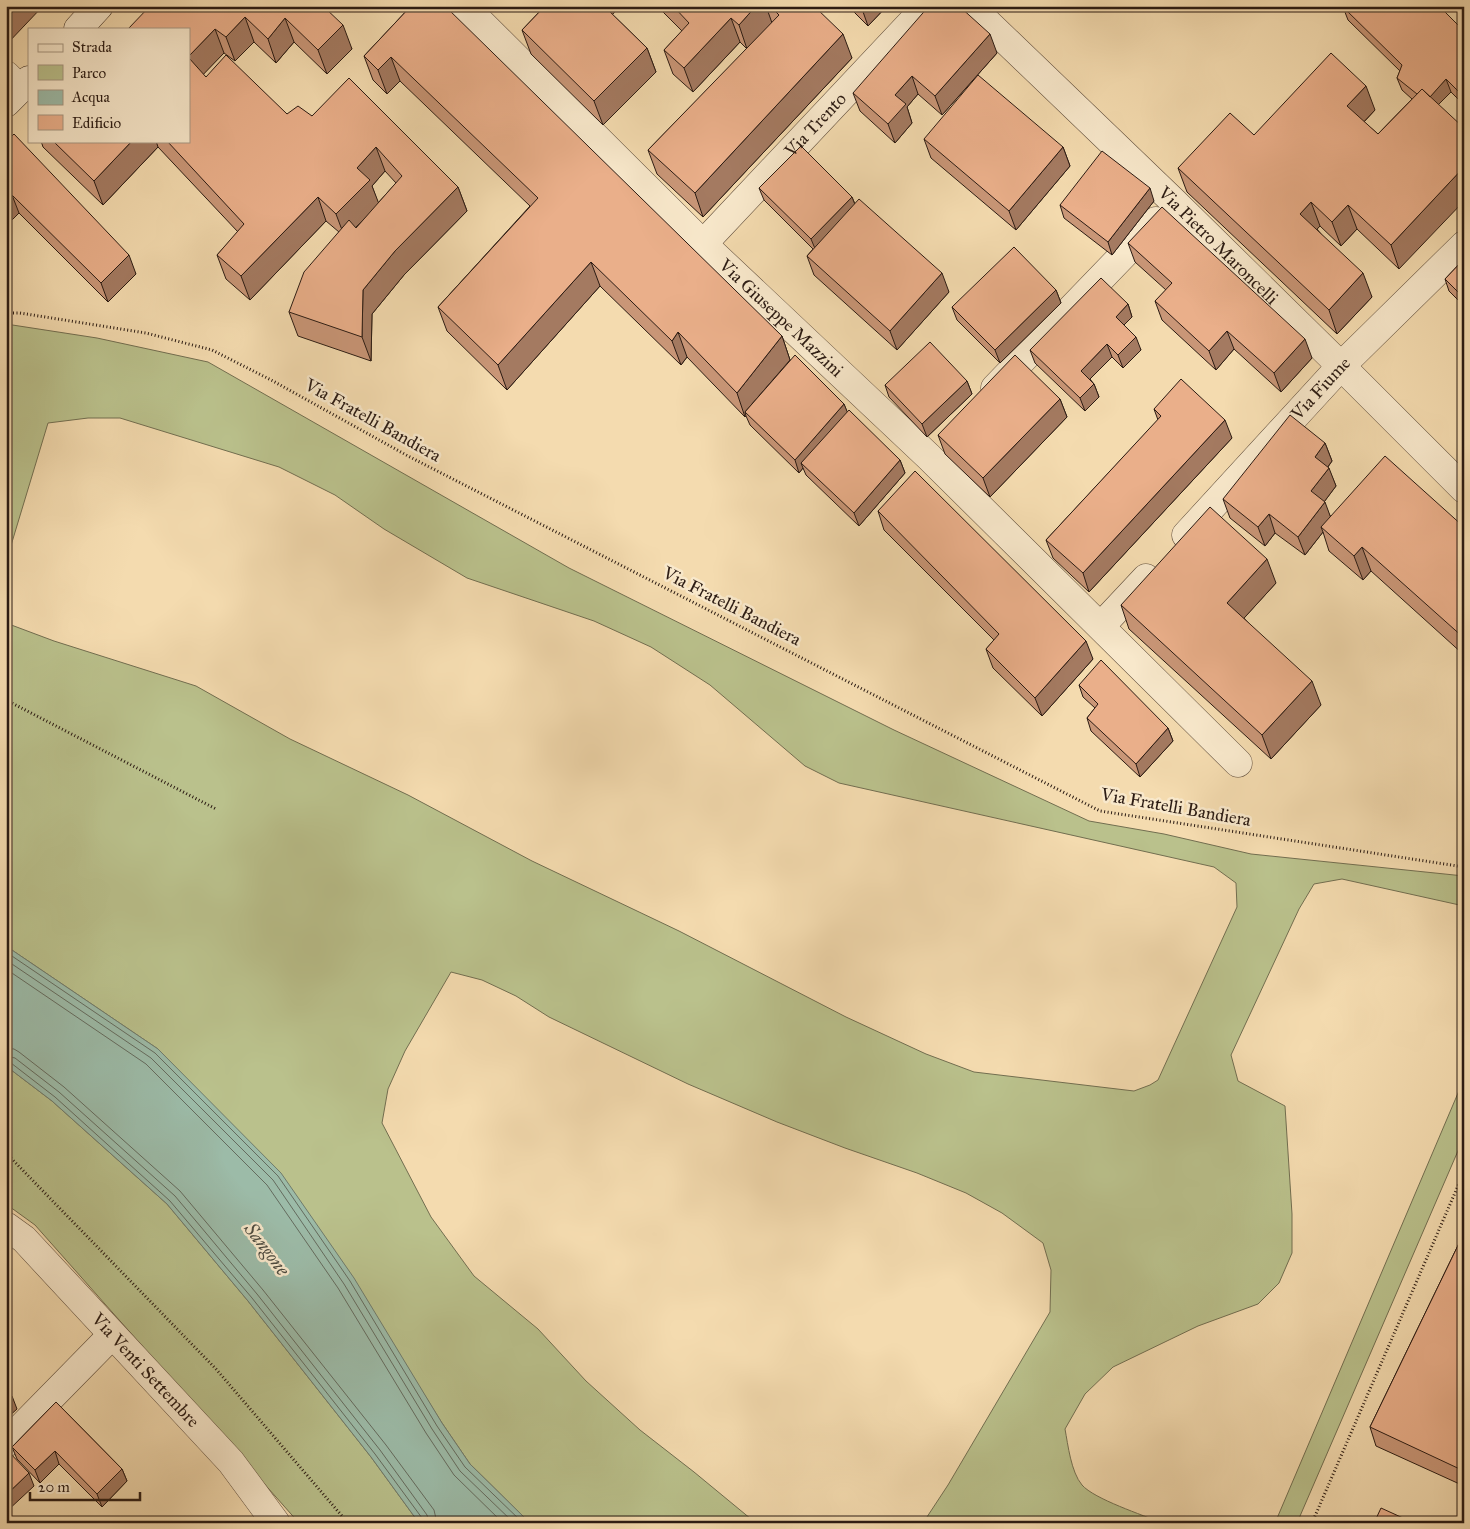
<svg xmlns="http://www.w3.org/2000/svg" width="1470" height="1529" font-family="'IM FELL Great Primer',serif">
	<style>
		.green { fill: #bac18c; stroke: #726e50 }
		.water { fill: #9cbba8; stroke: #6f7b6c }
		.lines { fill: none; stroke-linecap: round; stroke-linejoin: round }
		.shore { stroke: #646b5e; stroke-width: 1 }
		.street-casing { stroke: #5d4b3a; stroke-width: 29 }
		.secondary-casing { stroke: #2b1b13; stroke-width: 29 }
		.path { stroke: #2b1b13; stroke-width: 3; stroke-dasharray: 1 2.5; stroke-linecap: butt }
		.street { stroke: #f8e8cb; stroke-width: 28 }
		.secondary { stroke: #f8e8cb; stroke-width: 28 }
		.wall { fill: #c99677; stroke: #2b1b13; fill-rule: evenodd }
		.shaded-wall { fill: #a47a61; stroke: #2b1b13 }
		.building { fill: #eaaf8a; stroke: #2b1b13 }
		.labels { text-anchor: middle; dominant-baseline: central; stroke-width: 5; stroke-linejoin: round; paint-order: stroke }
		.street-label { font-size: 18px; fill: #2b1b13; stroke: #f8e8cb }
		.water-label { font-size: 19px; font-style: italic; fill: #4d4b40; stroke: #f8e8cb }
	</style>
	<rect width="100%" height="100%" fill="#f4dbaf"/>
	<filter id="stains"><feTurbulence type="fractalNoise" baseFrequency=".004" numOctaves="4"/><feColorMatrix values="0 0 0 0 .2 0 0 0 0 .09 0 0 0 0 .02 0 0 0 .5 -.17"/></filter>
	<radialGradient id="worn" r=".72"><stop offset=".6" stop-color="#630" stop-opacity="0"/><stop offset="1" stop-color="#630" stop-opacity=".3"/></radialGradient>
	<path class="green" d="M 6,324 L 97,338 L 208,362 L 569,568 L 894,730 L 1089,821 L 1164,834 L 1251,854 L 1464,876 L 1464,906 L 1342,879 L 1314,884 L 1299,909 L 1231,1055 L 1238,1081 L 1285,1106 L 1292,1214 L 1292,1253 L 1279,1283 L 1258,1304 L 1198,1326 L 1113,1367 L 1085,1394 L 1065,1429 C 1068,1445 1071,1472 1082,1485 C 1094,1499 1143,1515 1162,1523 L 923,1523 L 948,1485 L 1050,1312 L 1051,1270 L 1043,1243 L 1002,1213 L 966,1193 L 917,1173 L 845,1148 L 777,1122 L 688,1084 L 549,1017 L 516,996 L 482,980 L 451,972 L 405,1051 L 388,1089 L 382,1123 L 431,1217 L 474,1276 L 538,1329 L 586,1381 L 640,1430 L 694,1472 L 751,1519 L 758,1523 L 530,1523 L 470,1464 L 442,1423 L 405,1364 L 158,1049 L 6,946 L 6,623 L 54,641 L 196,686 L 290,739 L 408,795 L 532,861 L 679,931 L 846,1017 L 926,1054 L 974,1072 L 1134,1091 L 1150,1085 L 1158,1080 L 1237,907 L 1236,883 L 1214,867 L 839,783 L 805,766 L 710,685 L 651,647 L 594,621 L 467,578 L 384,529 L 335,495 L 279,467 L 120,418 L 88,418 L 48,423 L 6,562 Z
		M 6,1066 L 52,1101 L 167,1204 L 248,1301 L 371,1457 L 419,1523 L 299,1523 L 35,1225 L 6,1204 Z
		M 1464,1079 L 1464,1137 L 1297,1523 L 1275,1523 Z"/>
	<path class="water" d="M 6,946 L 158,1049 L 281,1173 L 354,1278 L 442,1423 L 470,1464 L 530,1523 L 419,1523 L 371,1457 L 248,1301 L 167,1204 L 52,1101 L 6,1066 Z"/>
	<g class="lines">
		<path class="shore" d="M 6,952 L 155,1053 L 278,1176 L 350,1281 L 437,1426 L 465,1467 L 523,1523
			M 6,960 L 151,1058 L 273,1180 L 344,1284 L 432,1429 L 460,1471 L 514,1523
			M 6,969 L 146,1064 L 267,1185 L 338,1288 L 426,1433 L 454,1475 L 503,1523
			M 6,1048 L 14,1049 L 19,1052 L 64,1087 L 180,1191 L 263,1290 L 386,1445 L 434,1510 L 437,1523
			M 6,1056 L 15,1058 L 59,1092 L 175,1196 L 257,1294 L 380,1450 L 427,1515 L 429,1523
			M 6,1062 L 11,1063 L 55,1097 L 170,1201 L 252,1298 L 375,1454 L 422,1518 L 423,1523"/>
		<g class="street-casing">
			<g id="street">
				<path id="s1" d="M 464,6 L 703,244 L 929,457 L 1238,763"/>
				<path id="s2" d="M 970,6 L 1174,202 L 1341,366 L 1464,489"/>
				<path d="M 6,75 L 20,89"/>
				<path id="s3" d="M 703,244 L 927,6"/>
				<path d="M 995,388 L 1156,221"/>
				<path id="s4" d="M 1186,535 L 1341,366 L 1464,245"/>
				<path d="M 1101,626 L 1146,578"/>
				<path id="s5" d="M 6,1226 L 24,1239 L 231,1462 L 276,1523"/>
				<path d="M 6,1443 L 112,1335"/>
			</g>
		</g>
		<g class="secondary-casing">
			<path id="secondary" d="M 78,29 L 99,6
				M 6,103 L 29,80"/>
		</g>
		<path class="path" d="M 6,313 L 20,313 L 146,333 L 212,350 L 273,381 L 408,456 L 1100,811 L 1464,867
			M 6,700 L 216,809
			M 6,1153 L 216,1369 L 348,1523
			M 1312,1523 L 1464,1172"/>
		<use href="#street" class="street"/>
		<use href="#secondary" class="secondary"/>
	</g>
	<path class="wall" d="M 323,6 L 352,49 L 327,74 L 294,42 L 276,63 L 254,42 L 235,61 L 224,53 L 203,74 L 206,77 L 287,114 L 312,116 L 458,187 L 467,211 L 404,275 L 372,314 L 371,361 L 298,336 L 289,312 L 339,232 L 326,221 L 250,300 L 226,279 L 217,255 L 238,232 L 158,147 L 103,205 L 43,147 L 41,141 L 189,141 L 128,29 ZM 385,171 L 396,183 L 378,203 L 372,186 Z
		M 411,6 L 782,336 L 790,360 L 844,404 L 847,412 L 900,460 L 905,473 L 859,526 L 806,475 L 803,468 L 799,473 L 750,425 L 746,416 L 745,417 L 687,357 L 681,365 L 600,286 L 507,390 L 447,331 L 438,307 L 530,206 L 400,81 L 387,94 L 373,80 L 364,56 Z
		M 545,6 L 620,6 L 612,14 L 647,48 L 656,72 L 603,125 L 531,54 L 522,30 Z
		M 657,6 L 814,6 L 852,58 L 703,217 L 657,174 L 648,150 L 747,49 L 740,42 L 693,92 L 673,74 L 664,50 L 682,31 Z
		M 848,6 L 887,6 L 868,26 Z
		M 1343,7 L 1464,31 L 1464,105 L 1451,92 L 1438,105 L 1399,269 L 1357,229 L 1341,246 L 1320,226 L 1317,229 L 1372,297 L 1337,334 L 1187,192 L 1178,168 L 1254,135 L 1375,110 L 1364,122 L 1378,134 L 1412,99 L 1402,90 L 1397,78 L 1400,71 L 1348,20 Z
		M 997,53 L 942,115 L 918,94 L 907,107 L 912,123 L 895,143 L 860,111 L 853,93 Z
		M 924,139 L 1063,147 L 1070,166 L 1016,230 L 931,158 Z
		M 6,142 L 136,274 L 108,302 L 19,213 L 6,226 Z
		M 759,188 L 852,197 L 855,204 L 949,292 L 897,350 L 814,275 L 807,256 L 813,249 L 764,200 Z
		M 1154,201 L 1112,255 L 1064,218 L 1060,205 Z
		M 1128,243 L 1312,358 L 1281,392 L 1234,349 L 1216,370 L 1162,320 L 1155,301 L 1166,290 L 1135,262 Z
		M 1464,259 L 1464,306 L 1449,291 L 1445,279 Z
		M 1056,290 L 1061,303 L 1000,363 L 957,320 L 952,307 Z
		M 1128,304 L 1132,317 L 1124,325 L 1141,350 L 1123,368 L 1112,357 L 1090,379 L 1094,384 L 1099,397 L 1085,411 L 1035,363 L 1030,350 Z
		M 967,381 L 972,394 L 927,437 L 889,397 L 885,385 Z
		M 1060,399 L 1067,417 L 990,497 L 945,454 L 938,435 Z
		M 1154,409 L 1232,438 L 1089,592 L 1053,558 L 1046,540 L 1158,420 Z
		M 1325,443 L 1332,461 L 1328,467 L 1336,486 L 1324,502 L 1330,516 L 1464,527 L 1464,655 L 1371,571 L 1363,580 L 1329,551 L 1323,532 L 1305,555 L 1275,533 L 1265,546 L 1230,518 L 1223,499 Z
		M 878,511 L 1093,659 L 1042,716 L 993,668 L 986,649 L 994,640 L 884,530 Z
		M 1276,583 L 1244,618 L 1321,705 L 1271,759 L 1129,629 L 1121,605 Z
		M 1079,685 L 1168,728 L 1173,741 L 1140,777 L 1091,731 L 1087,718 L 1095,708 L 1083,697 Z
		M 1464,1233 L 1464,1486 L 1376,1446 L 1370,1427 Z
		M 56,1402 L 122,1469 L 127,1481 L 102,1507 L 59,1464 L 40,1483 L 17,1459 L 12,1447 Z"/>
	<path class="shaded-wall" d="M 6,6 L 43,6 L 6,45 Z
		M 599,6 L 620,6 L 605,23 Z
		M 756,6 L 766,6 L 772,23 L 747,49 L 739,25 Z
		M 861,6 L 887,6 L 868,26 Z
		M 245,17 L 254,42 L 235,61 L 226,37 Z
		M 285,18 L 294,42 L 276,63 L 268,39 Z
		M 731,18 L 740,42 L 693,92 L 684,68 Z
		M 343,25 L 352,49 L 327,74 L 318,50 Z
		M 215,29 L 224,53 L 197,81 L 189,59 L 189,56 Z
		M 843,34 L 852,58 L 703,217 L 695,193 Z
		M 990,34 L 997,53 L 942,115 L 935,96 Z
		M 647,48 L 656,72 L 603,125 L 594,101 Z
		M 391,57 L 400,81 L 387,94 L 378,70 Z
		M 912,76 L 918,94 L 907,107 L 912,123 L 895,143 L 888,124 L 895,95 Z
		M 1446,79 L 1451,92 L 1430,113 L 1426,101 Z
		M 1366,86 L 1375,110 L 1356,130 L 1347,106 Z
		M 132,141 L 156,141 L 158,147 L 103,205 L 94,181 Z
		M 376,147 L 385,171 L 372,186 L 379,204 L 345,238 L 336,214 L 357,168 Z
		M 1063,147 L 1070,166 L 1016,230 L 1009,211 Z
		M 1464,167 L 1464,201 L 1399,269 L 1391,245 Z
		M 458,187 L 467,211 L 404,275 L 372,314 L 371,361 L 362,337 L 363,290 L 395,251 Z
		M 1150,188 L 1154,201 L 1112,255 L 1108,242 Z
		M 12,195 L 19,213 L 6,226 L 6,201 Z
		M 318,197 L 326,221 L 250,300 L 241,276 Z
		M 852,197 L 857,210 L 816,251 L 811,239 Z
		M 1311,202 L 1320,226 L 1309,238 L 1300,214 Z
		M 1348,205 L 1357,229 L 1341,246 L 1332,222 Z
		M 129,255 L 136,274 L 108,302 L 101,283 Z
		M 591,262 L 600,286 L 507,390 L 498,365 Z
		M 942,273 L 949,292 L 897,350 L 890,331 Z
		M 1363,273 L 1372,297 L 1337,334 L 1329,310 Z
		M 1056,290 L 1061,303 L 1000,363 L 995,350 Z
		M 1128,304 L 1132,317 L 1120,329 L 1116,317 Z
		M 1227,331 L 1234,349 L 1216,370 L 1209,351 Z
		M 678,332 L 687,357 L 681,365 L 672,341 Z
		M 782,336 L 790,360 L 745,412 L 746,416 L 745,417 L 737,393 Z
		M 1136,337 L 1141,350 L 1123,368 L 1118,355 Z
		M 1305,339 L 1312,358 L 1281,392 L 1274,373 Z
		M 1107,344 L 1112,357 L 1085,384 L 1081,371 Z
		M 967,381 L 972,394 L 927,437 L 922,424 Z
		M 1094,384 L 1099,397 L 1085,411 L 1080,398 Z
		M 1060,399 L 1067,417 L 990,497 L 983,478 Z
		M 844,404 L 849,416 L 801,463 L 803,468 L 799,473 L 795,460 Z
		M 1225,420 L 1232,438 L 1089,592 L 1083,573 Z
		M 1325,443 L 1332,461 L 1321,476 L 1315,457 Z
		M 900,460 L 905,473 L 859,526 L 854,513 Z
		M 1329,468 L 1336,486 L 1318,510 L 1311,491 Z
		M 1325,502 L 1332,521 L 1321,527 L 1323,532 L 1305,555 L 1298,537 Z
		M 1269,514 L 1275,533 L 1265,546 L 1258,527 Z
		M 1362,547 L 1371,571 L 1363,580 L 1354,556 Z
		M 1267,559 L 1276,583 L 1236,627 L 1227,603 Z
		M 1086,641 L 1093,659 L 1042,716 L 1035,698 Z
		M 1312,681 L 1321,705 L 1271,759 L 1262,735 Z
		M 1168,728 L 1173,741 L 1140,777 L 1136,764 Z
		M 12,1396 L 17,1409 L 6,1419 L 6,1402 Z
		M 55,1451 L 59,1464 L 40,1483 L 35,1470 Z
		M 122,1469 L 127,1481 L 102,1507 L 97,1494 Z
		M 29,1473 L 34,1486 L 6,1512 L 6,1495 Z"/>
	<path class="building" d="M 150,6 L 323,6 L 343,25 L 318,50 L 285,18 L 268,39 L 245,17 L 226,37 L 215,29 L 189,56 L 189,29 L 128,29 Z
		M 411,6 L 445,6 L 782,336 L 737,393 L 678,332 L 672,341 L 591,262 L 498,365 L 438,307 L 538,198 L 391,57 L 378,70 L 364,56 Z
		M 545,6 L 604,6 L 647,48 L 594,101 L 522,30 Z
		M 673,6 L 756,6 L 739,25 L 731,18 L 684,68 L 664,50 L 689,23 Z
		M 770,6 L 814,6 L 843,34 L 695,193 L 648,150 L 779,15 Z
		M 929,6 L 959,6 L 990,34 L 935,96 L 912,76 L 895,95 L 906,104 L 888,124 L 853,93 Z
		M 1344,6 L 1439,6 L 1464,31 L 1464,97 L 1446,79 L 1430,97 L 1422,89 L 1417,94 L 1397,78 L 1402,65 L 1343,7 Z
		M 1331,53 L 1366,86 L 1347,106 L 1378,134 L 1422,89 L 1464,128 L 1464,167 L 1391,245 L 1348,205 L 1332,222 L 1311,202 L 1300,214 L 1363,273 L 1329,310 L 1178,168 L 1230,113 L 1254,135 Z
		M 226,55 L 287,114 L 298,106 L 312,116 L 349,78 L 458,187 L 395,251 L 363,290 L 362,337 L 289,312 L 304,272 L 349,220 L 356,228 L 402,176 L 376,147 L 357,168 L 370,180 L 336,214 L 318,197 L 241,276 L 217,255 L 244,224 L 167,141 L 189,141 L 189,58 L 206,77 Z
		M 978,75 L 1063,147 L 1009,211 L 924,139 Z
		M 14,134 L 129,255 L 101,283 L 12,195 L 6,201 L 6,142 Z
		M 53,141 L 132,141 L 94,181 Z
		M 801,146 L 852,197 L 811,239 L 759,188 Z
		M 1102,151 L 1150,188 L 1108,242 L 1060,205 Z
		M 859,199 L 942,273 L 890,331 L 807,256 Z
		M 1162,207 L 1305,339 L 1274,373 L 1227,331 L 1209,351 L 1155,301 L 1172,283 L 1128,243 Z
		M 1014,247 L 1056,290 L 995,350 L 952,307 Z
		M 1464,259 L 1464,298 L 1445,279 Z
		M 1101,278 L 1128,304 L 1116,317 L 1136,337 L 1118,355 L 1107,344 L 1081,371 L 1094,384 L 1080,398 L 1030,350 Z
		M 930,342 L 967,381 L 922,424 L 885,385 Z
		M 795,355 L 844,404 L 795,460 L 745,412 Z
		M 1015,355 L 1060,399 L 983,478 L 938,435 Z
		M 1181,379 L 1225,420 L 1083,573 L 1046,540 L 1161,416 L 1154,409 Z
		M 849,410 L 900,460 L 854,513 L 801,463 Z
		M 1290,415 L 1325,443 L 1315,457 L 1329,468 L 1311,491 L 1325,502 L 1298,537 L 1269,514 L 1258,527 L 1223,499 Z
		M 1385,456 L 1464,527 L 1464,638 L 1362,547 L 1354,556 L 1321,527 Z
		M 915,471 L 1086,641 L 1035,698 L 986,649 L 999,634 L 878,511 Z
		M 1210,507 L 1267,559 L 1227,603 L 1312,681 L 1262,735 L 1121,605 Z
		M 1101,660 L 1168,728 L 1136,764 L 1087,718 L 1098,704 L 1079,685 Z
		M 1464,1233 L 1464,1471 L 1370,1427 Z
		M 6,1390 L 12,1396 L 6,1402 Z
		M 56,1402 L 122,1469 L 97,1494 L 55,1451 L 35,1470 L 12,1447 Z
		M 7,1450 L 29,1473 L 6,1495 L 6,1451 Z
		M 1381,1508 L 1414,1523 L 1374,1523 Z
		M 136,1517 L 141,1523 L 130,1523 Z"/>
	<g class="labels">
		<g class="street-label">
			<text stroke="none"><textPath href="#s3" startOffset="164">Via Trento</textPath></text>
			<text stroke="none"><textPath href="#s2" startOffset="345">Via Pietro Maroncelli</textPath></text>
			<text stroke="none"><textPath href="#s1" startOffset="445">Via Giuseppe Mazzini</textPath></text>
			<text stroke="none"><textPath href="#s4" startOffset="199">Via Fiume</textPath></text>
			<text transform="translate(373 420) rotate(29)">Via Fratelli Bandiera</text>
			<text transform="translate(732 606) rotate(27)">Via Fratelli Bandiera</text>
			<text transform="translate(1176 807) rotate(10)">Via Fratelli Bandiera</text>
			<text stroke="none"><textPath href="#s5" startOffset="201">Via Venti Settembre</textPath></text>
		</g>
		<g class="water-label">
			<text transform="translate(267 1249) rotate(53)">Sangone</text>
		</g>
	</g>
	<rect width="1470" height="1529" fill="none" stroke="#f4dbaf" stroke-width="25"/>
	<rect x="8" y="8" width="1455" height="1514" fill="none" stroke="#2b1b13" stroke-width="2.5"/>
	<rect x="12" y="12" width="1445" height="1504" fill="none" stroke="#2b1b13"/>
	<rect x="28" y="28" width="162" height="115" fill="#f8e8cb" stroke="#a69681"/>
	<rect x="38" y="44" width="25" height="8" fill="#f8e8cb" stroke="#a69681"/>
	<text x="72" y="52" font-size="15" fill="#2b1b13">Strada</text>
	<rect x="38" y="65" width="25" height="15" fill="#bac18c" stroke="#a69681"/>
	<text x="72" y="78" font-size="15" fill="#2b1b13">Parco</text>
	<rect x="38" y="90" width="25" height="15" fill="#9cbba8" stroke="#a69681"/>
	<text x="72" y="102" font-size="15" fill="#2b1b13">Acqua</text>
	<rect x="38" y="115" width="25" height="15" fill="#eaaf8a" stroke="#a69681"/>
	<text x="72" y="128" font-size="15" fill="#2b1b13">Edificio</text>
	<path d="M30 1492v8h110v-8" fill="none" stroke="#2b1b13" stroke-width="2.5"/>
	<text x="38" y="1492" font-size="15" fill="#2b1b13" stroke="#f8e8cb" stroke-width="4" paint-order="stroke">20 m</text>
	<rect width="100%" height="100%" filter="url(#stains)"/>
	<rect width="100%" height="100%" fill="url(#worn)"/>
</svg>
